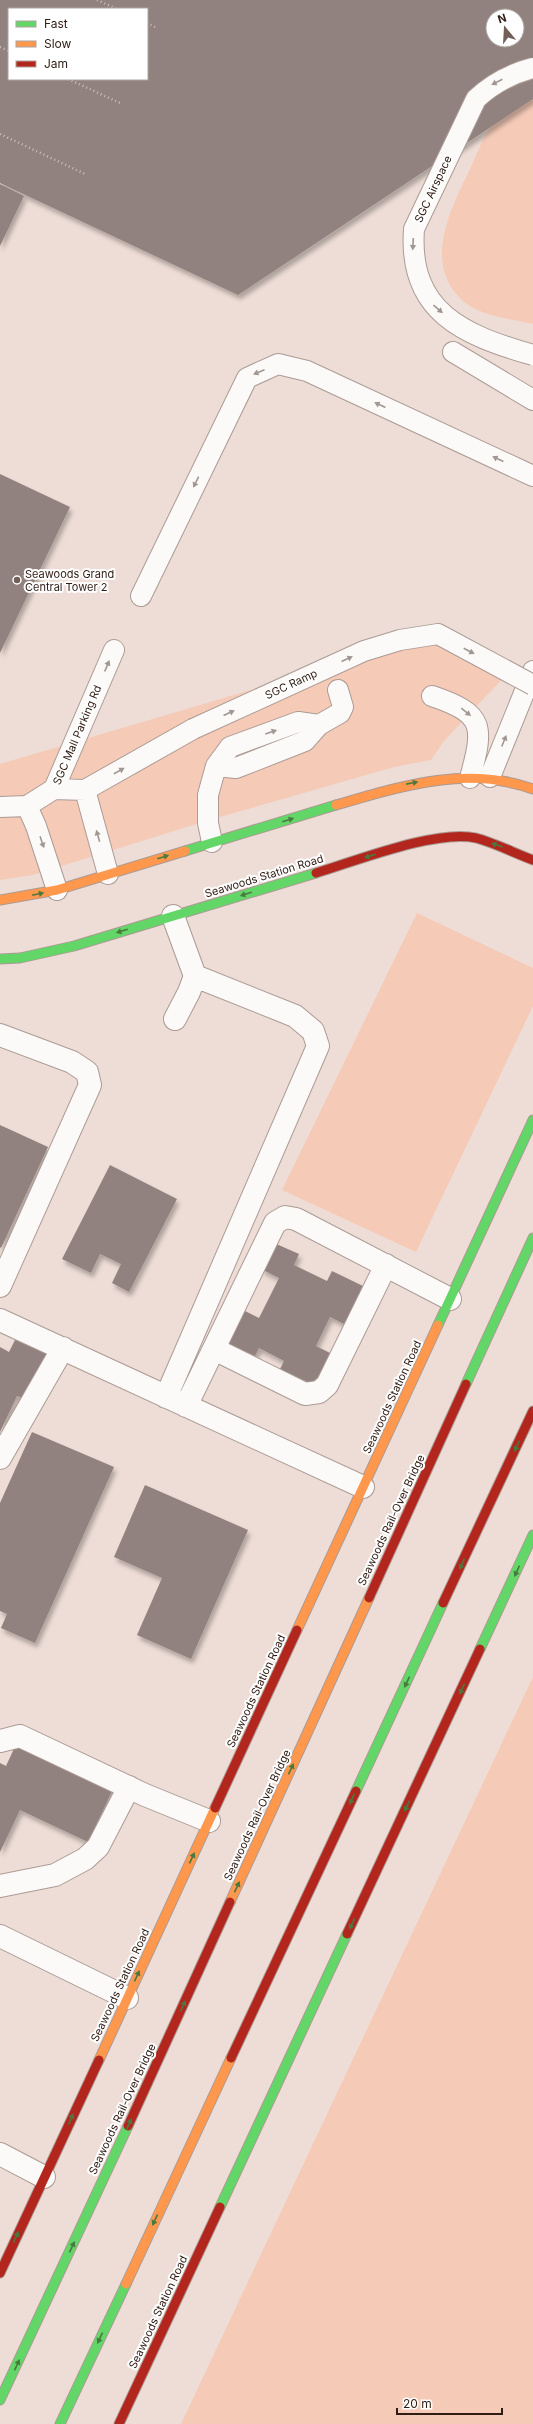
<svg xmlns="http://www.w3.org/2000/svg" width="533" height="2424" font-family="Inter,sans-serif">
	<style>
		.green { fill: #f5cab7 }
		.building { fill: #92827f; fill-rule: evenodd; filter: url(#shadow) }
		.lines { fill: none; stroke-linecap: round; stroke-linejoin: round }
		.lane-casing { stroke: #ab9b94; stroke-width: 22 }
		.street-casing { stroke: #ab9b94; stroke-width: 24 }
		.fast-casing { stroke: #ab9b94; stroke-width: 11 }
		.slow-casing { stroke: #ab9b94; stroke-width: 11 }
		.jam-casing { stroke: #ab9b94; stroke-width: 11 }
		.path { stroke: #c8c1bd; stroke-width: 2.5; stroke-dasharray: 1 3; stroke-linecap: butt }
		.lane { stroke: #fcfaf9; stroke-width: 20 }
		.street { stroke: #fcfaf9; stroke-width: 22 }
		.fast { stroke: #63d668; stroke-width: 9 }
		.slow { stroke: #ff974d; stroke-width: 9 }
		.jam { stroke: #b3261e; stroke-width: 9 }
		.lane-bridge-casing { stroke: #ab9b94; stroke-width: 22; stroke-linecap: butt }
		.lane-bridge { stroke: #fcfaf9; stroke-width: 20 }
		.oneway { fill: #a09692 }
		.oneway2 { fill: #49793e }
		.poi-dot { fill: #726058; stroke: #fff; stroke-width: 1.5 }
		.labels { text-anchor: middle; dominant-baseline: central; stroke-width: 4; stroke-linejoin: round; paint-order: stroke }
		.street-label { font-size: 11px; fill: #2f1c14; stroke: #fff }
		.poi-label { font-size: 11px; fill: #2f1c14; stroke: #fff; text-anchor: start }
	</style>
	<defs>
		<filter id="shadow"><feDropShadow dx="2.5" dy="4.5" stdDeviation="2" flood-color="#0004"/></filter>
	</defs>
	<rect width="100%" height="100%" fill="#eeddd6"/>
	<path class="green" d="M 533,95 L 533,324 C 508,318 475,316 458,296 C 424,259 452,206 470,169 C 477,153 484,135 495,121 C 504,110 522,103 533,95 Z
		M 427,638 L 507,674 L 444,741 L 431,760 L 394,767 L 206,821 L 33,875 L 0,880 L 0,764 Z
		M 417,913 L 533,968 L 533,1006 L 416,1252 L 282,1190 Z
		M 533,1677 L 533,2424 L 181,2424 Z"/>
	<path class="building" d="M 0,0 L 533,0 L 533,99 L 238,295 L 0,183 ZM 9,9 L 147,9 L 147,79 L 9,79 ZM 493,16 L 517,16 L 517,40 L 493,40 Z
		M 0,184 L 24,196 L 0,246 Z
		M 0,474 L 70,507 L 0,653 Z
		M 0,1125 L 48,1147 L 1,1248 L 0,1247 Z
		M 110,1165 L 177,1199 L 129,1292 L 112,1283 L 121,1264 L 100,1254 L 91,1273 L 62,1259 Z
		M 274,1243 L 299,1254 L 294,1265 L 327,1281 L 332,1271 L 365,1287 L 346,1325 L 330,1317 L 316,1346 L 332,1354 L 316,1386 L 280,1369 L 284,1361 L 259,1348 L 255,1356 L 225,1342 L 241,1309 L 259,1318 L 279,1278 L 261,1269 Z
		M 17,1336 L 51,1353 L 29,1400 L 17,1396 L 0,1432 L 0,1347 L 9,1352 Z
		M 32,1432 L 114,1467 L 35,1643 L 1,1628 L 7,1614 L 0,1611 L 0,1503 Z
		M 145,1485 L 248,1530 L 191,1659 L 137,1635 L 162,1578 L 114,1557 Z
		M 18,1740 L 115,1785 L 88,1842 L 20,1810 L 0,1852 L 0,1763 L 6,1766 Z"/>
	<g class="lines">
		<g class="lane-casing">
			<path id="lane" d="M 453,352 L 533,400
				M 141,596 L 247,378 L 278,364 L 307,371 L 533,476
				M 432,696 C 485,714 484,726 470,778
				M 216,766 L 236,768 L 305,741 L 319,725 L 340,713 L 343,707 L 338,690
				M 490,777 L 533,671
				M 54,789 L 85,790 L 193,729
				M 85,790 L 108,874
				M 27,806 L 36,826 L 57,890
				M 0,807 L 27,806 L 54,789 L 114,650
				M 212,842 L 208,823 L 208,795 L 216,766 L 230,747 L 298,722 L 319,725"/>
		</g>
		<g class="street-casing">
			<path id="street" d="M 175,1019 L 189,992 L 195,976
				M 0,1035 L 72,1062 L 87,1072 L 90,1085 L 0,1286
				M 0,1320 L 363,1487
				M 214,1349 L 305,1394 L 319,1392 L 327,1385 L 386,1265
				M 166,1397 L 318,1046 L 313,1031 L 295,1016 L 195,976 L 173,916
				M 186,1406 L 275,1223 L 285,1217 L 296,1219 L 450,1299
				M 0,1458 L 63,1348
				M 0,1741 L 20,1736 L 145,1795 L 209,1821
				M 0,1886 L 55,1875 L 85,1859 L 98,1847 L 129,1787
				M 0,1936 L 127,1998
				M 0,2154 L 44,2177"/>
		</g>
		<g class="fast-casing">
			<path id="fast" d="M 185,851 L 336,805
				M 0,959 L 20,958 L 74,946 L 316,873
				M 438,1325 L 533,1120
				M 466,1384 L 533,1238
				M 480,1649 L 533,1535
				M 356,1791 L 443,1603
				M 220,2207 L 347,1934
				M 0,2400 L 128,2126
				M 60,2424 L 126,2284"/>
		</g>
		<g class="slow-casing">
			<path id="slow" d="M 336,805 C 402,786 466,765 533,789
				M 0,900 L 57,890 L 185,851
				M 297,1630 L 438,1325
				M 230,1902 L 369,1598
				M 99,2060 L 215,1808
				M 126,2284 L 231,2058"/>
		</g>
		<g class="jam-casing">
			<path id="jam" d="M 316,873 C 356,861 437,829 476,838 C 495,843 514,853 533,860
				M 369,1598 L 466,1384
				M 443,1603 L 533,1411
				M 215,1808 L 297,1630
				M 347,1934 L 480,1649
				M 231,2058 L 356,1791
				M 128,2126 L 230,1902
				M 0,2273 L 99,2060
				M 119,2424 L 220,2207"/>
		</g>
		<path class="path" d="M 97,0 L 117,9
			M 147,23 L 155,27
			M 0,47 L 9,51
			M 68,79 L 120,103
			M 0,134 L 85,174"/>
		<use href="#lane" class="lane"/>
		<use href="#street" class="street"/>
		<use href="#fast" class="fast"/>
		<use href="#slow" class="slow"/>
		<use href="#jam" class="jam"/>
		<g class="lane-bridge-casing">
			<path id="lane-bridge" d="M 533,68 C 510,74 493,83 476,99 L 414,229 C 408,312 463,335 533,355
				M 193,729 L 364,651 L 400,640 L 438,634 L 533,685"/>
		</g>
		<use href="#lane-bridge" class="lane-bridge"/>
	</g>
	<defs><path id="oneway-solid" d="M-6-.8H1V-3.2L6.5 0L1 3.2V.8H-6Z"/></defs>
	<g class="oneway">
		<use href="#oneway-solid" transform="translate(497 82) rotate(153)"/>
		<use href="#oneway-solid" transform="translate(413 244) rotate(93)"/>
		<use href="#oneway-solid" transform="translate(438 309) rotate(41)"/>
		<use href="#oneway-solid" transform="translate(259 372) rotate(157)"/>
		<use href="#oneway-solid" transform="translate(380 405) rotate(-155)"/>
		<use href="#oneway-solid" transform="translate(498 459) rotate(-155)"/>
		<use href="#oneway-solid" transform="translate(196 482) rotate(116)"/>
		<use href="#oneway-solid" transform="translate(469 651) rotate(28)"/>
		<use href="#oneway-solid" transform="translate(347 659) rotate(-25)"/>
		<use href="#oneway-solid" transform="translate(107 666) rotate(-67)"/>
		<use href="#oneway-solid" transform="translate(466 712) rotate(39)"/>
		<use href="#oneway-solid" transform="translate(229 713) rotate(-25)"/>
		<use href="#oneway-solid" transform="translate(271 732) rotate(-19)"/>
		<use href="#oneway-solid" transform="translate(504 741) rotate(-68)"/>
		<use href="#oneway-solid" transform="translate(119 771) rotate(-29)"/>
		<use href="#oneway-solid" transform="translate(98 836) rotate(-106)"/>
		<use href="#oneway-solid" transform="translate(42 842) rotate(71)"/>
	</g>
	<g class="oneway2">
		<use href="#oneway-solid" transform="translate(412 783) rotate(-11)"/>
		<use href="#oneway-solid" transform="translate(288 820) rotate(-17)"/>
		<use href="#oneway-solid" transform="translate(497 845) rotate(-161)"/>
		<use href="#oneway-solid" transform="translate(370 856) rotate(163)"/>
		<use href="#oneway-solid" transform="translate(163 857) rotate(-17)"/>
		<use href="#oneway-solid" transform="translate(38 894) rotate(-12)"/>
		<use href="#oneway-solid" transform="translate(246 894) rotate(163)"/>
		<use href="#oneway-solid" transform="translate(122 931) rotate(163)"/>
		<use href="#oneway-solid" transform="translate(517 1446) rotate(115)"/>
		<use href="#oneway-solid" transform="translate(462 1564) rotate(115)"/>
		<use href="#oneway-solid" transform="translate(517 1571) rotate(115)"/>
		<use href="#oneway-solid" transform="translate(407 1682) rotate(115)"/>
		<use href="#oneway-solid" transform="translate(462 1689) rotate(115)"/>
		<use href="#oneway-solid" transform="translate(291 1769) rotate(-65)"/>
		<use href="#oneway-solid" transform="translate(352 1799) rotate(115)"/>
		<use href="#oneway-solid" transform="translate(407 1806) rotate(115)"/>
		<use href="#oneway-solid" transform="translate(192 1858) rotate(-65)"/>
		<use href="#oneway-solid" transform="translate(237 1887) rotate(-65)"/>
		<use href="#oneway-solid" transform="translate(352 1924) rotate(115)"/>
		<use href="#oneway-solid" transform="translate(137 1976) rotate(-65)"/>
		<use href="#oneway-solid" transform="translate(183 2006) rotate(-65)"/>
		<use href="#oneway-solid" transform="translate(71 2119) rotate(-65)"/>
		<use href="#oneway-solid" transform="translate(129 2124) rotate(-65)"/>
		<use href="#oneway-solid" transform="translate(155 2220) rotate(115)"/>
		<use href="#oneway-solid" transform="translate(16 2237) rotate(-65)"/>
		<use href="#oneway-solid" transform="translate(72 2247) rotate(-65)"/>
		<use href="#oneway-solid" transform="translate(100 2338) rotate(115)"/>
		<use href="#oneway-solid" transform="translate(17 2365) rotate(-65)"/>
	</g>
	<circle class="poi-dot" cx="17" cy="580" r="4"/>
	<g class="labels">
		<g class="street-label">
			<text transform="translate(433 189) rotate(-65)">SGC Airspace</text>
			<text transform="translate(291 684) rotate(-25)">SGC Ramp</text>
			<text transform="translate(77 735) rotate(-67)">SGC Mall Parking Rd</text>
			<text transform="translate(264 876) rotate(-17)">Seawoods Station Road</text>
			<text transform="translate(392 1397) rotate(-65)">Seawoods Station Road</text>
			<text transform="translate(391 1520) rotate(-65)">Seawoods Rail-Over Bridge</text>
			<text transform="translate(256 1691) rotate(-65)">Seawoods Station Road</text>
			<text transform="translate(257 1815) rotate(-65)">Seawoods Rail-Over Bridge</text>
			<text transform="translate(120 1985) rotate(-65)">Seawoods Station Road</text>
			<text transform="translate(122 2109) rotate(-65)">Seawoods Rail-Over Bridge</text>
			<text transform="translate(158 2312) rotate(-65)">Seawoods Station Road</text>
		</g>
		<g class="poi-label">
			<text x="25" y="574">Seawoods Grand<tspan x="25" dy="13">Central Tower 2</tspan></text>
		</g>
	</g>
	<rect x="8" y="8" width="140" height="72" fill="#ffffff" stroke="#aca4a1"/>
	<rect x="16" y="21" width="20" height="6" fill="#63d668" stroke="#aca4a1"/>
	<text x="44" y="28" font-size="12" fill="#2f1c14">Fast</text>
	<rect x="16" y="41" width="20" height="6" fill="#ff974d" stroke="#aca4a1"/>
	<text x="44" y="48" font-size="12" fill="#2f1c14">Slow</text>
	<rect x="16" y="61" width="20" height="6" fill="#b3261e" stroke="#aca4a1"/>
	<text x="44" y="68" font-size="12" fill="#2f1c14">Jam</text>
	<g transform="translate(505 28) rotate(342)"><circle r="19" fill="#ffffff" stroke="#aca4a1"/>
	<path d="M0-3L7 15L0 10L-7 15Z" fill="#726058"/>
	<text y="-6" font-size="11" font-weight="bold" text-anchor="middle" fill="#2f1c14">N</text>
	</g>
	<path d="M397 2408v6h105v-6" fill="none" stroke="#2f1c14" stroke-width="2"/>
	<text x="403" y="2408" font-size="12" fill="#2f1c14" stroke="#ffffff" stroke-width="3" paint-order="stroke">20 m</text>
</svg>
